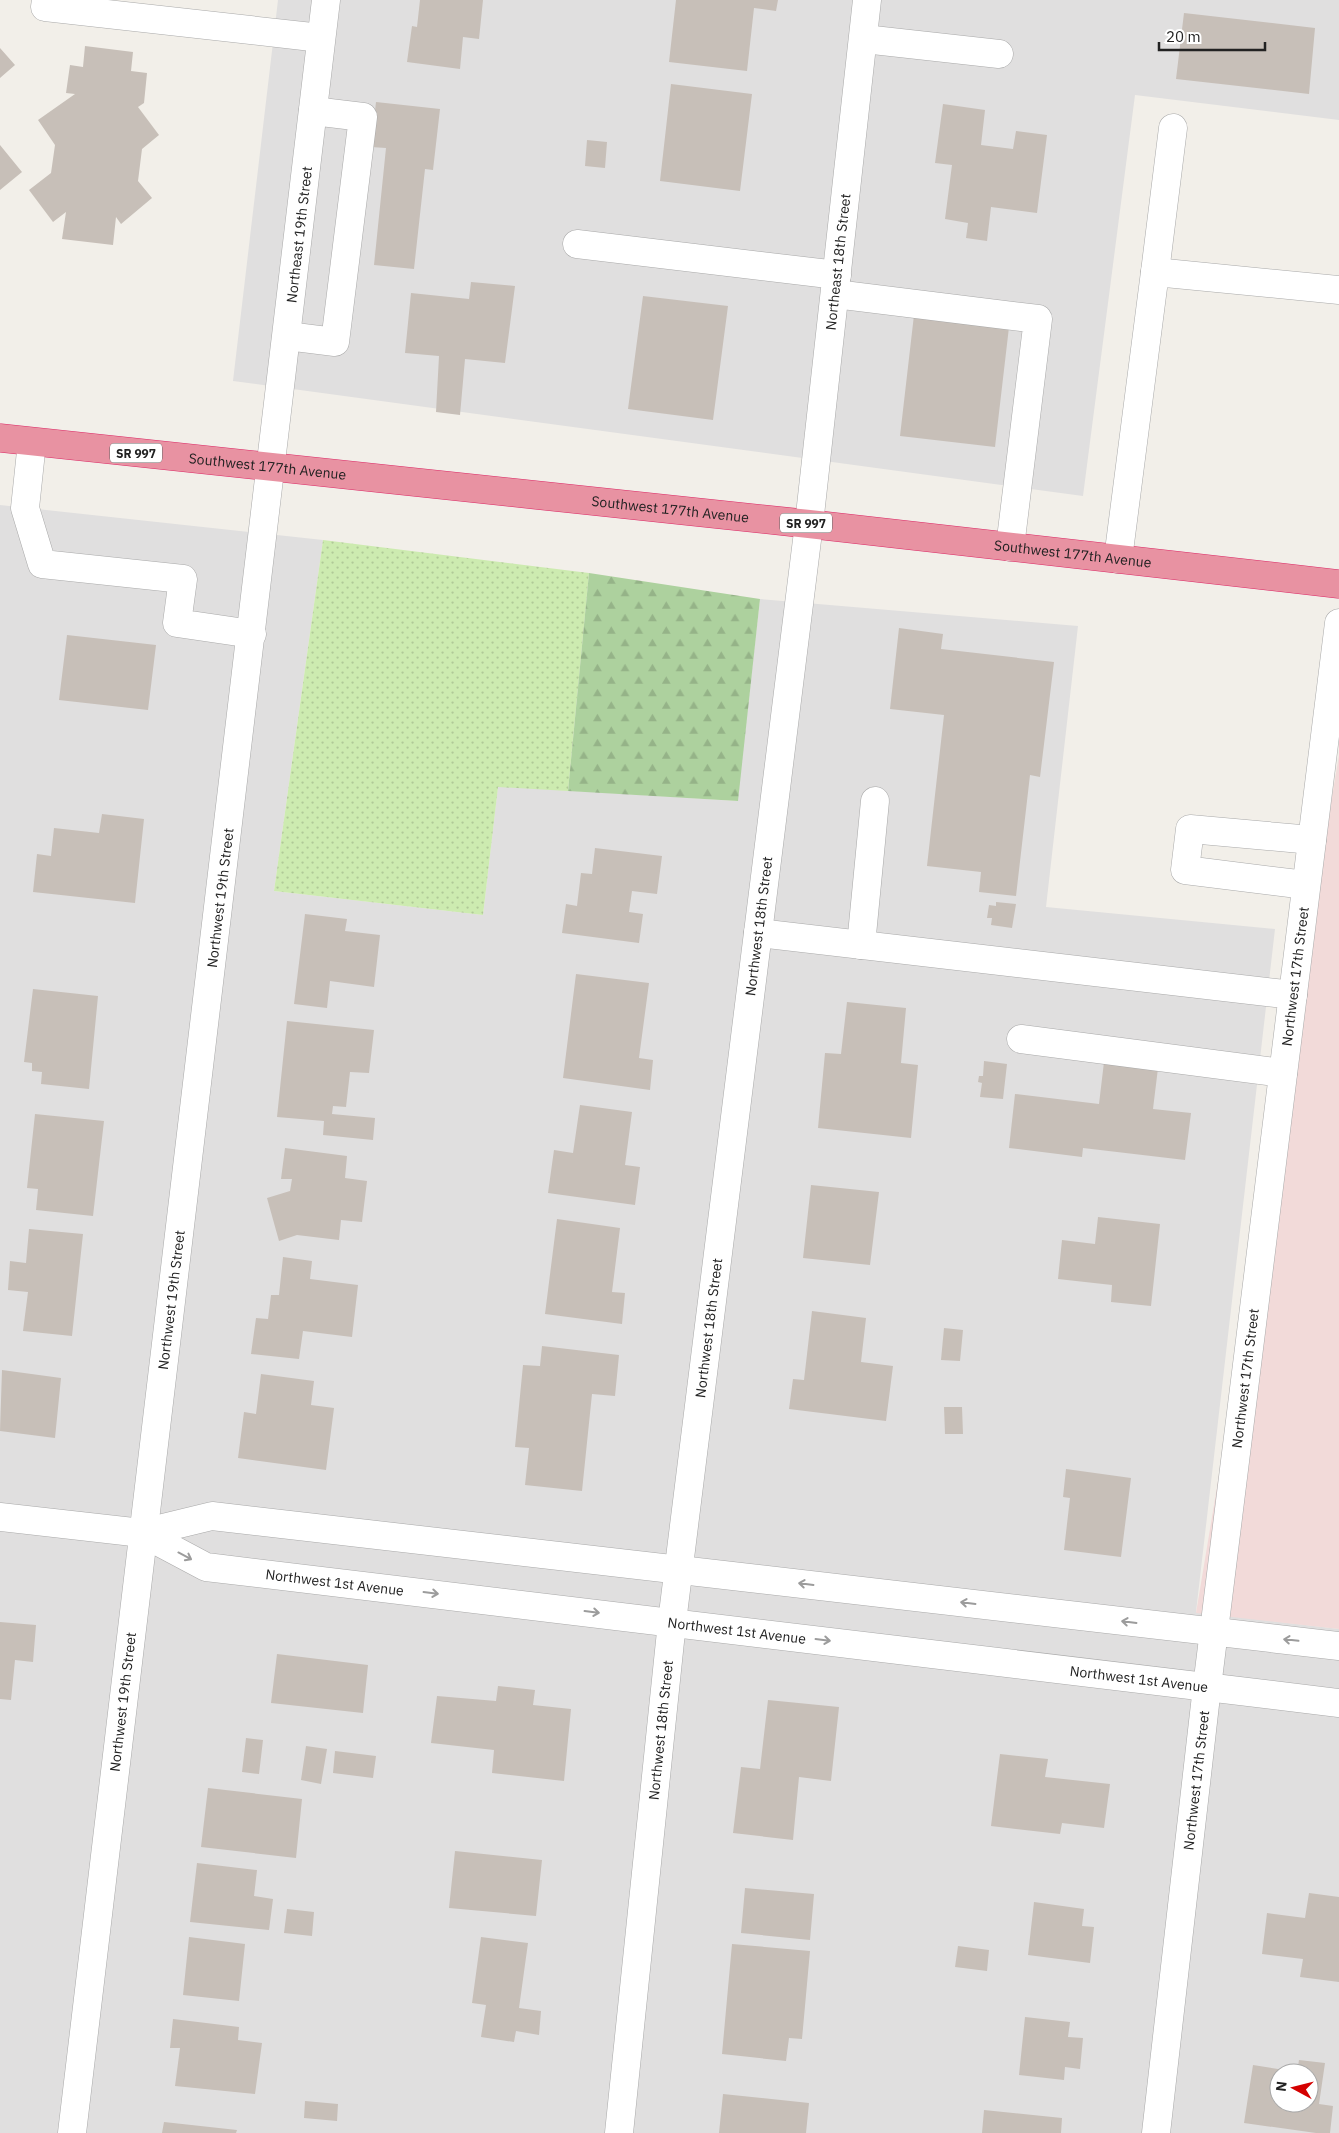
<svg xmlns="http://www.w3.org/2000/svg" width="1339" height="2133" font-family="'IBM Plex Sans',sans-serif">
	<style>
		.residential { fill: #e0dfdf; fill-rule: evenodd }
		.commercial { fill: #f2dad9 }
		.grass { fill: url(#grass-dots) }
		.forest { fill: url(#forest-firs) }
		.building { fill: #c7bfb8; fill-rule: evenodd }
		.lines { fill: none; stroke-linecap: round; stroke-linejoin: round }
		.minor-casing { stroke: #a9a9a9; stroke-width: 29 }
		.highway-casing { stroke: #dc2a67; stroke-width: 29 }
		.minor { stroke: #fff; stroke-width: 28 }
		.highway { stroke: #e892a2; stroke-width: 28 }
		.oneway { stroke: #9c9c9c }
		.labels { text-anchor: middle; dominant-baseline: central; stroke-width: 4.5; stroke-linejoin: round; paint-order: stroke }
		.shield { fill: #fff; stroke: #646464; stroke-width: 1 }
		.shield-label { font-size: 12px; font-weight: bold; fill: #222 }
		.street-label { font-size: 14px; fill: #222; stroke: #fff }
	</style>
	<defs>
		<pattern id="grass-dots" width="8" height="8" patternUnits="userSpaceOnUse" patternTransform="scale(1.25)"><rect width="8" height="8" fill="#cdebb0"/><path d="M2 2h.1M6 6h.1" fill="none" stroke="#b0c997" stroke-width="1.8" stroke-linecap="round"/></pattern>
		<pattern id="forest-firs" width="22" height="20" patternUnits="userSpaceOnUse" patternTransform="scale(1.25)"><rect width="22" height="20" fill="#add19e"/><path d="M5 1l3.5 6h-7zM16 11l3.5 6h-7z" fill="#95b388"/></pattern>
	</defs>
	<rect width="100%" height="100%" fill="#f2efe9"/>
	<path class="residential" d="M 278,0 L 1339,0 L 1339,120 L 1135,95 L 1083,496 L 233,381 Z
		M 0,505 L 323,540 L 274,891 L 483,915 L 498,786 L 737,801 L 760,599 L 1078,626 L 1046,907 L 1275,929 L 1196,1612 L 1339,1629 L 1339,2133 L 0,2133 ZM 1279,2073 L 1309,2073 L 1309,2103 L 1279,2103 Z"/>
	<path class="commercial" d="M 1339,755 L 1339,1629 L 1196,1613 Z"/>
	<path class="grass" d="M 323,540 L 589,573 L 568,791 L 498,787 L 483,915 L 274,891 Z"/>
	<path class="forest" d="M 589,573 L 760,599 L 738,801 L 568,791 Z"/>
	<path class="building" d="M 420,0 L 483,0 L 479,39 L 463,37 L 460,69 L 407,62 L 412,26 L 417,27 Z
		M 676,0 L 778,0 L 776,11 L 754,8 L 747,71 L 669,62 Z
		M 1184,13 L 1315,28 L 1309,94 L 1176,79 Z
		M 85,46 L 133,52 L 131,71 L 147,73 L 144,103 L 138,107 L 159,135 L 142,149 L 138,181 L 152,198 L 121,224 L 116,217 L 113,245 L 62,239 L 66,212 L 53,222 L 29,190 L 51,173 L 55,145 L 38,120 L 75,94 L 66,93 L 70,65 L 83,67 Z
		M 0,48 L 15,65 L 0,78 Z
		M 671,84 L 752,94 L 740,191 L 660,181 Z
		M 376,102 L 440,109 L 433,170 L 425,169 L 414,269 L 374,265 L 386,148 L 371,147 Z
		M 943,104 L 985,110 L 981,145 L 1013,149 L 1016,131 L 1047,135 L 1037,213 L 991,207 L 987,241 L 966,238 L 968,223 L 945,219 L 952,165 L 935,163 Z
		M 587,140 L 607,142 L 605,168 L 585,166 Z
		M 0,145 L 22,172 L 0,190 Z
		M 471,282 L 515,286 L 505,363 L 465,359 L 460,415 L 436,412 L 439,356 L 405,353 L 411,293 L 469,299 Z
		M 643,296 L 728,306 L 713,420 L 628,409 Z
		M 914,315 L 1009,327 L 995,447 L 900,436 Z
		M 899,628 L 943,634 L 941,649 L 1054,662 L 1040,777 L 1030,775 L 1016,896 L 979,892 L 981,872 L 927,866 L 944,715 L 890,709 Z
		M 67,635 L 156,645 L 148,710 L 59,700 Z
		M 102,814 L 144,819 L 135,903 L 33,892 L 37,854 L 51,856 L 54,828 L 99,833 Z
		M 595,848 L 662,856 L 657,894 L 632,891 L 629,912 L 643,914 L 639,943 L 562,933 L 566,904 L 577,906 L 581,873 L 592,874 Z
		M 996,902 L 1016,904 L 1012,928 L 991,925 L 992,918 L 987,918 L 989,905 L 996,906 Z
		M 305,914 L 347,919 L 345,931 L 380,935 L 374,987 L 330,981 L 327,1008 L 294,1004 Z
		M 576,974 L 649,983 L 639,1058 L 653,1060 L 650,1090 L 563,1078 Z
		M 33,989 L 98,996 L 89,1089 L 41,1084 L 42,1072 L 32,1071 L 32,1063 L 24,1062 Z
		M 847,1002 L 906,1008 L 901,1063 L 918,1065 L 911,1138 L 818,1128 L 825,1053 L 841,1054 Z
		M 287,1021 L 374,1030 L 369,1073 L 350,1072 L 346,1107 L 333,1106 L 332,1114 L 375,1118 L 373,1140 L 323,1135 L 324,1121 L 277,1117 Z
		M 984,1061 L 1007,1064 L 1003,1099 L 980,1097 L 982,1083 L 978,1082 L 979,1076 L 983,1076 Z
		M 1104,1062 L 1158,1068 L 1153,1109 L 1191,1113 L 1185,1160 L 1083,1148 L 1082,1157 L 1009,1148 L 1015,1094 L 1099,1104 Z
		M 580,1105 L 632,1112 L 625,1165 L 640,1167 L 635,1205 L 548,1193 L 554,1150 L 573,1153 Z
		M 35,1114 L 104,1121 L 93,1216 L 36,1210 L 38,1189 L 27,1188 Z
		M 285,1148 L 347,1156 L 345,1178 L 367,1181 L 362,1222 L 341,1220 L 339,1240 L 297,1235 L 279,1241 L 267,1198 L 290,1191 L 292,1179 L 281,1179 Z
		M 811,1185 L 879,1192 L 870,1265 L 803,1258 Z
		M 1098,1217 L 1160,1224 L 1151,1306 L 1111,1302 L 1112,1285 L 1058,1279 L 1062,1240 L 1095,1244 Z
		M 557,1219 L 620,1228 L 612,1292 L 625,1293 L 622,1324 L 545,1314 Z
		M 29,1229 L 83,1234 L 72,1336 L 23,1331 L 28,1292 L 8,1290 L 10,1261 L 26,1263 Z
		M 283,1257 L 312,1261 L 310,1279 L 358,1285 L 352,1337 L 303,1331 L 299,1359 L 251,1354 L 256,1318 L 268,1319 L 271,1295 L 279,1295 Z
		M 812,1311 L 866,1318 L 861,1362 L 893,1366 L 886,1421 L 789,1409 L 793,1379 L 804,1380 Z
		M 944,1328 L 963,1330 L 960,1361 L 941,1360 Z
		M 542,1346 L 619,1355 L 615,1396 L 592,1394 L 582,1491 L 525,1485 L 529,1448 L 515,1447 L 523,1365 L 540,1366 Z
		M 2,1370 L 61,1378 L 55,1438 L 0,1431 Z
		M 261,1374 L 314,1381 L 311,1405 L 334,1408 L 326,1470 L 238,1458 L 244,1412 L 256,1414 Z
		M 944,1407 L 962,1407 L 963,1434 L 945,1434 Z
		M 1066,1469 L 1131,1478 L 1121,1557 L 1064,1550 L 1070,1498 L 1063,1497 Z
		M 0,1622 L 36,1625 L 33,1662 L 15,1660 L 11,1700 L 0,1699 Z
		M 277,1654 L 368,1665 L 363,1713 L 271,1703 Z
		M 498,1686 L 535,1690 L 533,1705 L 571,1709 L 564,1781 L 492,1773 L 494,1750 L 431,1743 L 437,1696 L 496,1701 Z
		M 768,1700 L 839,1707 L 831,1781 L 799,1777 L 793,1840 L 733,1833 L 741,1767 L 760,1769 Z
		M 246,1738 L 263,1740 L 259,1774 L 242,1772 Z
		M 306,1746 L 327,1749 L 321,1784 L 301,1780 Z
		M 335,1751 L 376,1756 L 373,1778 L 333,1773 Z
		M 1000,1754 L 1048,1759 L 1045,1777 L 1110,1784 L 1104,1828 L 1062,1823 L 1060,1834 L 991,1826 Z
		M 208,1788 L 302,1799 L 296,1858 L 201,1847 Z
		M 455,1851 L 542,1860 L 536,1916 L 449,1908 Z
		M 197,1863 L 257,1870 L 254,1896 L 273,1899 L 269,1930 L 190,1922 Z
		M 745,1888 L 814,1894 L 810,1940 L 741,1933 Z
		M 1309,1893 L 1339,1897 L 1339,1982 L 1300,1977 L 1303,1959 L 1262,1954 L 1267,1913 L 1305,1918 Z
		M 1034,1902 L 1084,1909 L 1082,1926 L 1094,1927 L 1090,1963 L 1028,1955 Z
		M 287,1909 L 314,1912 L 312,1936 L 284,1933 Z
		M 189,1937 L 245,1944 L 239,2001 L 183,1995 Z
		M 481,1937 L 528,1943 L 519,2008 L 541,2011 L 539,2035 L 516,2031 L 514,2042 L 481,2037 L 486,2005 L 472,2003 Z
		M 732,1944 L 810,1951 L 802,2039 L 789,2038 L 786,2061 L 722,2054 Z
		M 958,1946 L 989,1950 L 987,1971 L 955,1967 Z
		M 1025,2017 L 1070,2022 L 1068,2037 L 1083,2038 L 1080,2069 L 1065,2067 L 1064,2080 L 1019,2075 Z
		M 173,2019 L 239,2027 L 238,2040 L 262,2043 L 255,2094 L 175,2086 L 180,2048 L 170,2048 Z
		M 1299,2060 L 1325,2063 L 1319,2104 L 1333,2106 L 1330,2133 L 1316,2133 L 1244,2123 L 1253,2065 L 1297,2072 ZM 1279,2073 L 1309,2073 L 1309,2103 L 1279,2103 Z
		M 723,2094 L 809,2103 L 806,2133 L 719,2133 Z
		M 305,2101 L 338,2104 L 337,2121 L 304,2118 Z
		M 984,2110 L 1062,2118 L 1061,2133 L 982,2133 Z
		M 164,2122 L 237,2130 L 236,2133 L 162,2133 Z"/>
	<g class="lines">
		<g class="minor-casing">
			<g id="minor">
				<path d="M 46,0 L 45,7 L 321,38"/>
				<path d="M 864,39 L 999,54"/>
				<path d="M 577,244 L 837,275"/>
				<path d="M 1155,272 L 1173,128"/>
				<path d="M 835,294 L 1038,319 L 1010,547"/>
				<path d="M 287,336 L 335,342 L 363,117 L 313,111"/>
				<path d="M 32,442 L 25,508 L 42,564 L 183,579 L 177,623 L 252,634"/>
				<path d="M 1118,559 L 1155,272 L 1339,290"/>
				<path d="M 1306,885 L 1185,870 L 1190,829 L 1312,840"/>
				<path d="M 758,933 L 1293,995"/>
				<path d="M 861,945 L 875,801"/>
				<path d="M 1021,1039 L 1283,1073"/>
				<path id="s1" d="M 0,1517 L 142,1533 L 206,1567 L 1339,1703"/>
				<path d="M 142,1533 L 212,1516 L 1339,1646"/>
				<path id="s2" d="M 72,2133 C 154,1422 246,712 326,0"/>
				<path id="s3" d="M 619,2133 L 672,1622 L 809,524 L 867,0"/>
				<path id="s4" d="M 1156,2133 L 1207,1687 L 1339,623"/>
			</g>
		</g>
		<g class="highway-casing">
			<g id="highway">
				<path id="s5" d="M 0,438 L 809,524 L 1339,584"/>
			</g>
		</g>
		<use href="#minor" class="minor"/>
		<use href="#highway" class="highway"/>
	</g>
	<defs><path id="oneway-shaft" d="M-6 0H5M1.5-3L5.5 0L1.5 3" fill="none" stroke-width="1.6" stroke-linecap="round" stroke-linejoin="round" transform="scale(1.25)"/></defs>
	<g class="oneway">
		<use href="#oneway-shaft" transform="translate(185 1556) rotate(28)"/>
		<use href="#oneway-shaft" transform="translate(806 1584) rotate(-173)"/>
		<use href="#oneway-shaft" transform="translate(431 1593) rotate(7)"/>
		<use href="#oneway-shaft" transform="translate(968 1603) rotate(-173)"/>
		<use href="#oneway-shaft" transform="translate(592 1612) rotate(7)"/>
		<use href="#oneway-shaft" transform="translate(1129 1622) rotate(-173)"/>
		<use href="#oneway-shaft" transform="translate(823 1640) rotate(7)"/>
		<use href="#oneway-shaft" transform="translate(1291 1640) rotate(-174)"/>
	</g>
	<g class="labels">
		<g class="shield">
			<rect x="110" y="443.5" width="52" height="19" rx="4"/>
			<rect x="780" y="513.5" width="52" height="19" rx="4"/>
		</g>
		<g class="shield-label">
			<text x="136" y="453">SR 997</text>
			<text x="806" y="523">SR 997</text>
		</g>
		<g class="street-label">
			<text stroke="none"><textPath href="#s2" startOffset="1912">Northeast 19th Street</textPath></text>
			<text stroke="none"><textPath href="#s3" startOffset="1884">Northeast 18th Street</textPath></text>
			<text stroke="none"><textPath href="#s5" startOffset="269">Southwest 177th Avenue</textPath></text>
			<text stroke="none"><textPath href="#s5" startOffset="674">Southwest 177th Avenue</textPath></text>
			<text stroke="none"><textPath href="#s5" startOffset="1079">Southwest 177th Avenue</textPath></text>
			<text stroke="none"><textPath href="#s2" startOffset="1244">Northwest 19th Street</textPath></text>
			<text stroke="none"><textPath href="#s3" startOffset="1215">Northwest 18th Street</textPath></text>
			<text stroke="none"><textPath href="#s4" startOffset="1165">Northwest 17th Street</textPath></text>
			<text stroke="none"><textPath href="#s2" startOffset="839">Northwest 19th Street</textPath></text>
			<text stroke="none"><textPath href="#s3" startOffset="810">Northwest 18th Street</textPath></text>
			<text stroke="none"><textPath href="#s4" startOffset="760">Northwest 17th Street</textPath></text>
			<text stroke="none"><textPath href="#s1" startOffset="345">Northwest 1st Avenue</textPath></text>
			<text stroke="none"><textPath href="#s1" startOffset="750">Northwest 1st Avenue</textPath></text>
			<text stroke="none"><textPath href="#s1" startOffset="1155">Northwest 1st Avenue</textPath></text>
			<text stroke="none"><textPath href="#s2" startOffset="434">Northwest 19th Street</textPath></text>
			<text stroke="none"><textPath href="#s3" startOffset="405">Northwest 18th Street</textPath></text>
			<text stroke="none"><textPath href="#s4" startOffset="355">Northwest 17th Street</textPath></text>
		</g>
	</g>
	<g transform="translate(1294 2088) rotate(277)"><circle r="24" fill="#ffffff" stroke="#a7a7a7"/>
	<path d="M0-4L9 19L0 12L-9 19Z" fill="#d40000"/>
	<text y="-8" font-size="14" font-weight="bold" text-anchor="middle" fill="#222222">N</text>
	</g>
	<path d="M1159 42v8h106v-8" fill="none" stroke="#222222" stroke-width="2.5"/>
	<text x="1166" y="42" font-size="15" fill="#222222" stroke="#ffffff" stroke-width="4" paint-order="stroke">20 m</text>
</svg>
